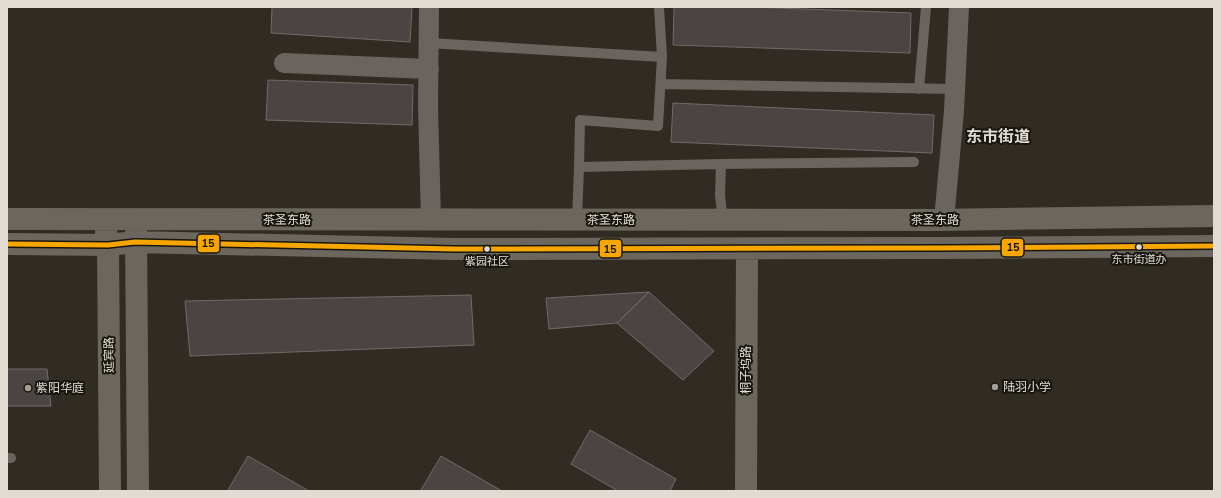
<svg xmlns="http://www.w3.org/2000/svg" width="1221" height="498" font-family="'Nunito Sans','Noto Sans SC',sans-serif">
	<style>
		.building { fill: #4a4543; stroke: #706a68 }
		.lines { fill: none; stroke-linecap: round; stroke-linejoin: round }
		.lane { stroke: #69645e; stroke-width: 10 }
		.street { stroke: #69645e; stroke-width: 20 }
		.secondary { stroke: #6c675e; stroke-width: 22 }
		.bus-1-casing { stroke: #19160f; stroke-width: 8 }
		.bus-1 { stroke: #f7a600; stroke-width: 5 }
		.bus-dot { fill: #e1dcd3; stroke: #19160f; stroke-width: 1.5 }
		.poi-dot { fill: #a39e95; stroke: #19160f; stroke-width: 1.5 }
		.labels { text-anchor: middle; dominant-baseline: central; stroke-width: 4; stroke-linejoin: round; paint-order: stroke }
		.bus-label { font-size: 11px; fill: #e1dcd3; stroke: #19160f }
		.street-label { font-size: 12px; fill: #e1dcd3; stroke: #19160f }
		.poi-label { font-size: 12px; fill: #e1dcd3; stroke: #19160f; text-anchor: start }
		.district-label { font-size: 16px; font-weight: bold; fill: #e1dcd3; stroke: #19160f }
		.line-badge { stroke: #19160f; stroke-width: 1.5 }
		.pale-badge-label { font-size: 11px; text-anchor: middle; font-weight: bold; fill: #111 }
	</style>
	<rect width="100%" height="100%" fill="#302c23"/>
	<path class="building" d="M 272,7 L 412,7 L 410,42 L 271,33 Z
		M 674,7 L 752,7 L 911,13 L 910,53 L 673,45 Z
		M 268,80 L 413,85 L 412,125 L 266,120 Z
		M 673,103 L 934,115 L 932,153 L 671,142 Z
		M 649,292 L 714,351 L 683,380 L 617,323 Z
		M 649,292 L 617,323 L 549,329 L 546,298 Z
		M 471,295 L 474,345 L 190,356 L 185,301 Z
		M 7,369 L 47,369 L 51,406 L 7,406 Z
		M 590,430 L 676,479 L 670,491 L 618,491 L 571,464 Z
		M 248,456 L 309,491 L 230,491 L 228,490 Z
		M 441,456 L 502,491 L 423,491 L 421,490 Z"/>
	<g class="lines">
		<path class="lane" d="M 429,43 L 662,57
			M 661,84 L 955,89
			M 919,89 L 926,7
			M 579,167 L 580,120 L 658,126 L 662,57 L 659,7
			M 577,220 L 579,167 L 721,164
			M 723,220 L 720,196 L 721,164 L 914,162
			M 7,458 L 11,458"/>
		<path class="street" d="M 429,7 L 428,106 L 431,220
			M 284,63 L 429,69
			M 944,220 L 954,111 L 959,7"/>
		<path class="secondary" d="M 7,219 L 936,220 L 1214,216
			M 136,228 L 138,491
			M 106,232 L 108,245 L 110,491
			M 7,244 L 108,245 L 135,242 L 454,249 L 938,248 L 1214,246
			M 746,491 L 747,249"/>
		<g class="bus-1-casing">
			<path id="bus-1" d="M 7,244 L 108,245 L 135,242 L 454,249 L 938,248 L 1214,246"/>
		</g>
		<use href="#bus-1" class="bus-1"/>
	</g>
	<g class="bus-dot">
		<circle cx="1139" cy="247" r="3.5"/>
		<circle cx="487" cy="249" r="3.5"/>
	</g>
	<g class="poi-dot">
		<circle cx="995" cy="387" r="4"/>
		<circle cx="28" cy="388" r="4"/>
	</g>
	<g class="labels">
		<g class="bus-label">
			<text x="1139" y="259">东市街道办</text>
			<text x="487" y="261">紫园社区</text>
		</g>
		<g class="street-label">
			<text x="287" y="220">茶圣东路</text>
			<text x="611" y="220">茶圣东路</text>
			<text x="935" y="220">茶圣东路</text>
			<text transform="translate(109 355) rotate(-91)">延宾路</text>
			<text transform="translate(746 370) rotate(-90)">桐子坞路</text>
		</g>
		<g class="poi-label">
			<text x="1003" y="387">陆羽小学</text>
			<text x="36" y="388">紫阳华庭</text>
		</g>
		<g class="district-label">
			<text x="998" y="137">东市街道</text>
		</g>
	</g>
	<g class="line-badge">
		<rect x="197" y="234" width="23" height="19" rx="4" fill="#f7a600"/>
		<rect x="1001" y="238" width="23" height="19" rx="4" fill="#f7a600"/>
		<rect x="599" y="239" width="23" height="19" rx="4" fill="#f7a600"/>
	</g>
	<g class="pale-badge-label">
		<text x="208" y="247">15</text>
		<text x="1013" y="251">15</text>
		<text x="610" y="253">15</text>
	</g>
	<rect width="1221" height="498" fill="none" stroke="#e1dcd3" stroke-width="16"/>
</svg>
